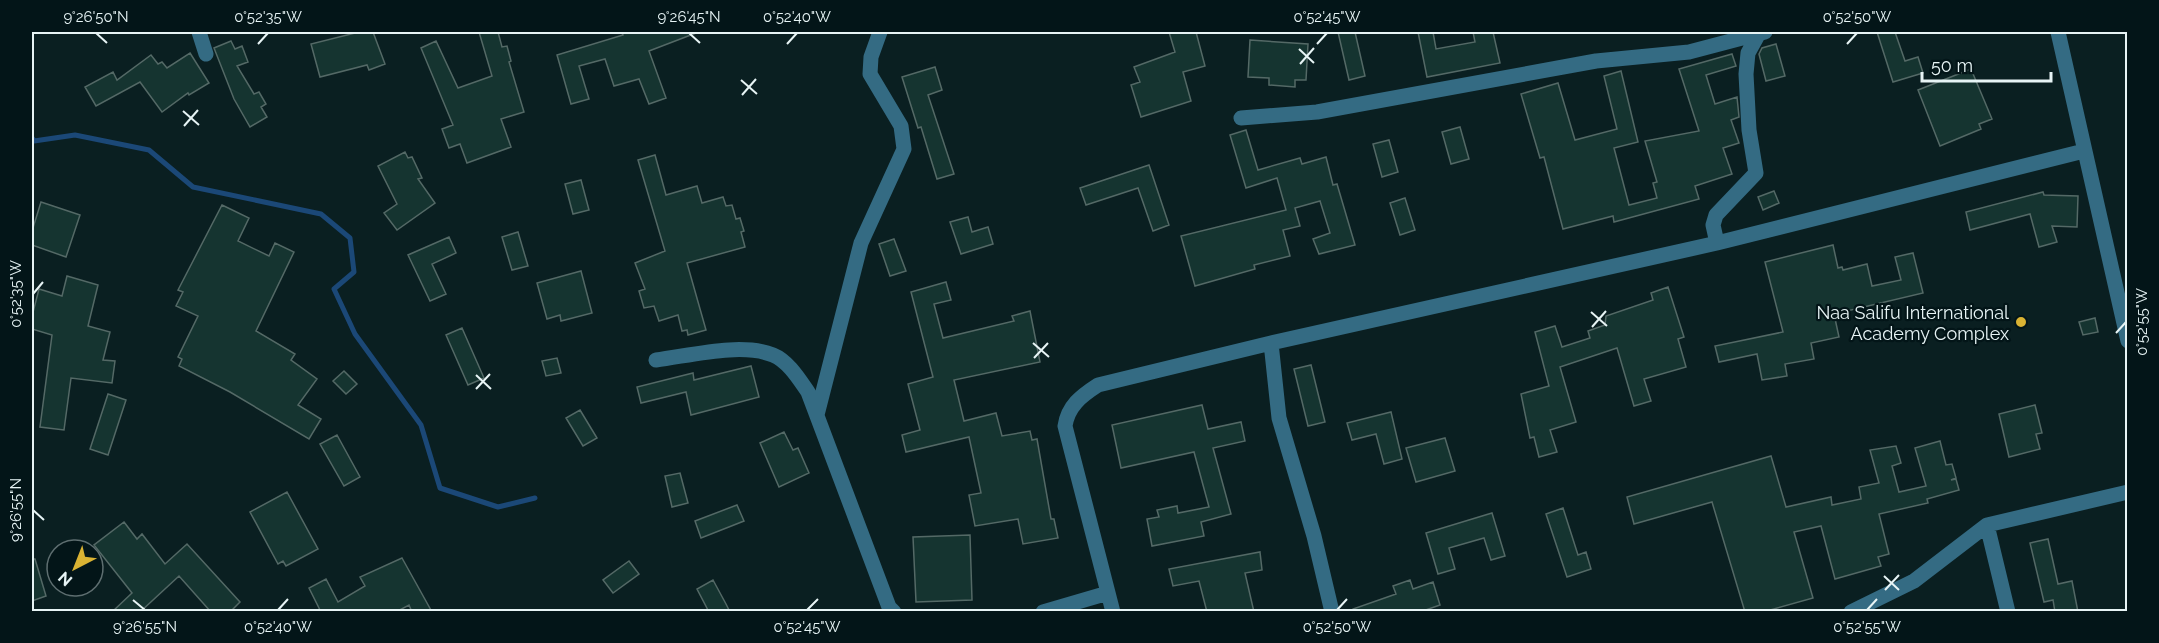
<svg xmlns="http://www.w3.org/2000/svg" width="2159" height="643" font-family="Raleway,sans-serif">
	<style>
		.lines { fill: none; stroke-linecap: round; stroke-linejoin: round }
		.stream { stroke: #1b4877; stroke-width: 5 }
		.building { fill: #153430; stroke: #546966; stroke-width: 1.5 }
		.minor { stroke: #346b83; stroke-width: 15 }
		.ticks { fill: none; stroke: #e7f4f5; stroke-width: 2 }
		.poi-dot { fill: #dab333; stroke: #031518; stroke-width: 2 }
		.labels { text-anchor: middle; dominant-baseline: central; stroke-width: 4.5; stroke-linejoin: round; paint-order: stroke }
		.poi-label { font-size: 18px; fill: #e7f4f5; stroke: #031518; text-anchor: end }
		.neatline { fill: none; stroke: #e7f4f5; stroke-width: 2 }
		.ticks-label { font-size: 15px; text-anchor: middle; fill: #e7f4f5 }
	</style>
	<rect width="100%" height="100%" fill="#0a1f21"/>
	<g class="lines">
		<path class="stream" d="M 32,138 L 34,141 L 75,135 L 149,150 L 193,187 L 321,214 L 350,238 L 354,272 L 334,289 L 355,334 L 421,425 L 440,488 L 498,507 L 535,498"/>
	</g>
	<path class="building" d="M 359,32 L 373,32 L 385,64 L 369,70 L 367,65 L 320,77 L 311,44 Z
		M 479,32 L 498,32 L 502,47 L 507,46 L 511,61 L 509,62 L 524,112 L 501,119 L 511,147 L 467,163 L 460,144 L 449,148 L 442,129 L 453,125 L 421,48 L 436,41 L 458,88 L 492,76 Z
		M 622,32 L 696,33 L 649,51 L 666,98 L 649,104 L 639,79 L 614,86 L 605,59 L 579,66 L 589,99 L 571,104 L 557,55 L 623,35 Z
		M 1169,32 L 1196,32 L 1205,66 L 1183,72 L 1191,101 L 1141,117 L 1131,85 L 1140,82 L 1134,67 L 1175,52 Z
		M 1338,32 L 1355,32 L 1365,76 L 1349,80 Z
		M 1418,32 L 1433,32 L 1436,49 L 1475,42 L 1473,32 L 1493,32 L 1500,63 L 1427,77 Z
		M 1877,32 L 1895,32 L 1905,61 L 1918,57 L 1923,73 L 1893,82 Z
		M 1250,40 L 1308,44 L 1306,80 L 1295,80 L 1295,87 L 1269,85 L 1269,78 L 1248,77 Z
		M 231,41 L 235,49 L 242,46 L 248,62 L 237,66 L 254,94 L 259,92 L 266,104 L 261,107 L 267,117 L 250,127 L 234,99 L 214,48 Z
		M 1776,44 L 1785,76 L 1766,81 L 1759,54 L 1762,48 Z
		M 190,53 L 209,83 L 189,95 L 188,93 L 162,112 L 140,82 L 96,106 L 85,87 L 113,72 L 117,80 L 151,55 L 158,64 L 162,62 L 167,68 Z
		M 1732,54 L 1736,66 L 1706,75 L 1715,104 L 1737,97 L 1739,117 L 1731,120 L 1739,143 L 1723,148 L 1732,174 L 1695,186 L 1699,199 L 1614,222 L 1613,216 L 1563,229 L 1544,157 L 1540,158 L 1521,94 L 1558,83 L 1575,140 L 1617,129 L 1604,76 L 1621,71 L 1638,142 L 1614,148 L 1629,205 L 1657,198 L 1653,183 L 1657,182 L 1645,141 L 1699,131 L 1679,69 Z
		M 935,67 L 942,90 L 928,95 L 954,174 L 937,179 L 921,127 L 918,128 L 902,77 Z
		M 1971,69 L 1992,119 L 1979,124 L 1981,129 L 1940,146 L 1918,90 Z
		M 1460,127 L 1469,159 L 1451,164 L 1442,132 Z
		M 1246,130 L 1258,170 L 1300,158 L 1302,164 L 1326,157 L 1333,185 L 1337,184 L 1355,245 L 1319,254 L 1313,239 L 1330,233 L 1320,201 L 1295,208 L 1300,226 L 1283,230 L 1290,256 L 1254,265 L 1255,269 L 1195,286 L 1181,236 L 1286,210 L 1277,178 L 1246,188 L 1230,135 Z
		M 1389,140 L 1398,172 L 1382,177 L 1373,144 Z
		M 405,152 L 408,158 L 412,157 L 422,178 L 418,179 L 435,203 L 397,230 L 384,213 L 397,204 L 378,166 Z
		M 655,155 L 666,195 L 697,186 L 702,203 L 723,197 L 726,206 L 732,205 L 736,219 L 740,218 L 744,231 L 741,232 L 745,247 L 687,263 L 706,330 L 688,335 L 687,330 L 682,331 L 678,315 L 659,321 L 654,306 L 644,308 L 639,291 L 645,289 L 635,263 L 665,251 L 638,160 Z
		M 1149,165 L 1169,225 L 1153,231 L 1138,188 L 1086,205 L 1080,188 Z
		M 581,180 L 589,210 L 573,214 L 565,184 Z
		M 1774,191 L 1779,203 L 1763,210 L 1758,197 Z
		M 2043,192 L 2044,195 L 2078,196 L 2077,227 L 2052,226 L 2057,242 L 2039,247 L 2030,214 L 1970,230 L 1966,212 Z
		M 1405,198 L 1415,230 L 1400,235 L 1390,203 Z
		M 41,202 L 80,215 L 66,257 L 32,245 L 32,231 Z
		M 222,205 L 249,218 L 238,241 L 269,256 L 275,243 L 294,252 L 256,331 L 295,354 L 291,360 L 317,379 L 298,405 L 321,419 L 309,439 L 230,392 L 179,366 L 182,359 L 178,357 L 198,316 L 176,306 L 183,292 L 178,290 Z
		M 968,217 L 972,232 L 988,227 L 993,244 L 961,254 L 950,222 Z
		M 518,232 L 528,266 L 512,270 L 502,237 Z
		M 449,237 L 456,253 L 432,264 L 446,294 L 430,301 L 408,255 Z
		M 894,239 L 906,271 L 890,276 L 879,244 Z
		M 1833,245 L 1838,268 L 1842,267 L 1843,270 L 1867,264 L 1872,286 L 1901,280 L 1895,257 L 1913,253 L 1923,293 L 1834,314 L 1839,337 L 1811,343 L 1814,359 L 1785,364 L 1787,376 L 1762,380 L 1757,354 L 1719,362 L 1715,346 L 1783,332 L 1765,262 Z
		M 581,271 L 592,313 L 561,321 L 560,315 L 547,319 L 537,283 Z
		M 67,276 L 98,285 L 88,326 L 110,332 L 103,360 L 115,361 L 112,383 L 71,378 L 64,430 L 40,427 L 52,335 L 32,329 L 32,316 L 39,289 L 62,296 Z
		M 946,282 L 951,300 L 934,304 L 943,338 L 1014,321 L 1012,316 L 1030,311 L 1040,362 L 954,380 L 964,421 L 996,413 L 1002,436 L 1030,431 L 1032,440 L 1037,439 L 1051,519 L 1054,519 L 1058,538 L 1023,544 L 1018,519 L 975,526 L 969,495 L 981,493 L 969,437 L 906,452 L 902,435 L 920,430 L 908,384 L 933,377 L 911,292 Z
		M 1668,287 L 1684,337 L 1678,339 L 1686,367 L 1644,379 L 1651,401 L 1634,406 L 1617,348 L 1560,367 L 1576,422 L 1550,430 L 1557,452 L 1539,457 L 1534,437 L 1530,438 L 1521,394 L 1549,386 L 1535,332 L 1555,326 L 1562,347 L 1590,338 L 1588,331 L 1605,325 L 1606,316 L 1653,300 L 1651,293 Z
		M 2095,318 L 2098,332 L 2083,335 L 2079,322 Z
		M 462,328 L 484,378 L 468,385 L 446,335 Z
		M 557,358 L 561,373 L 546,376 L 542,361 Z
		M 1311,365 L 1325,422 L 1308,426 L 1294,369 Z
		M 751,366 L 759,397 L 691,415 L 686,392 L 641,403 L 637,387 L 693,373 L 694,380 Z
		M 344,371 L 357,384 L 346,394 L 333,381 Z
		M 108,394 L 126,400 L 108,455 L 90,449 Z
		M 1202,405 L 1208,429 L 1241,422 L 1245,441 L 1213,448 L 1231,514 L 1201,522 L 1204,536 L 1152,546 L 1147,519 L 1159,517 L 1157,510 L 1177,506 L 1178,513 L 1209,507 L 1194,452 L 1121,468 L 1112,425 Z
		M 2035,405 L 2042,433 L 2036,434 L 2040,449 L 2009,457 L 1999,414 Z
		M 580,410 L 597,438 L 583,446 L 566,418 Z
		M 1391,412 L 1402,459 L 1384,464 L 1376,434 L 1352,440 L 1347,423 Z
		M 784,432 L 793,450 L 798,448 L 809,473 L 779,487 L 760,443 Z
		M 337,435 L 360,477 L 344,486 L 320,444 Z
		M 1445,438 L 1455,471 L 1416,482 L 1406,448 Z
		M 1940,441 L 1946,465 L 1952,464 L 1956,478 L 1951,480 L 1956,479 L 1959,490 L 1927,499 L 1928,503 L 1879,514 L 1889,554 L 1878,557 L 1881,566 L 1835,579 L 1821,526 L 1794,532 L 1813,598 L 1763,612 L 1745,612 L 1712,502 L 1634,524 L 1627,497 L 1771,456 L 1786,507 L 1831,497 L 1832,505 L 1861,499 L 1859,487 L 1879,483 L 1870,450 L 1896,446 L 1901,463 L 1892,466 L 1899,492 L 1926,486 L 1915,448 Z
		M 680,473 L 688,503 L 672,507 L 665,476 Z
		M 287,492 L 318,549 L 286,566 L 283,561 L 278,564 L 250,512 Z
		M 737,505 L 744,521 L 701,538 L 695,521 Z
		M 1563,508 L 1578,555 L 1586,552 L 1591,569 L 1567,577 L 1546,514 Z
		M 1492,513 L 1505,556 L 1491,560 L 1484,538 L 1449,548 L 1455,569 L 1438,574 L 1426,533 Z
		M 124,522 L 137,539 L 142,534 L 165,564 L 187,544 L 240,602 L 230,612 L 211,612 L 179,576 L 140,612 L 112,612 L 132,593 L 94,545 Z
		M 970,535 L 972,600 L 916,602 L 913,537 Z
		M 2048,539 L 2058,584 L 2072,581 L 2078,612 L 2055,612 L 2053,600 L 2044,602 L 2030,543 Z
		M 1260,552 L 1262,570 L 1245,573 L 1254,612 L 1207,612 L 1199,581 L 1173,586 L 1169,569 Z
		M 402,558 L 432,612 L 412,612 L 409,605 L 396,612 L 321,612 L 309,588 L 326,579 L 338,602 L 365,586 L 360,577 Z
		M 32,559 L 35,559 L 46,596 L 32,601 Z
		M 629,561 L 639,574 L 613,593 L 603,580 Z
		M 713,580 L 726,604 L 730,612 L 709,612 L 697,589 Z
		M 1410,580 L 1413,589 L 1433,582 L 1440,605 L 1420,612 L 1353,612 L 1353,609 L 1396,594 L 1393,586 Z"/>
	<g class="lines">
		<path class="minor" d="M 199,32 L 206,54
			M 2058,32 L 2128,341
			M 1241,118 L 1317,112 L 1596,61 L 1689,52 L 1765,32
			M 1717,243 L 1713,225 L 1716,215 L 1756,173 L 1749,130 L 1746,74 L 1748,53 L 1758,35
			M 1271,343 L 1279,418 L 1314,536 L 1332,612
			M 656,360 C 689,356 741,342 773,355 C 788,361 799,379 808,392 L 889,607 L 894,612
			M 817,415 L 861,243 L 904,149 L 901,126 L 870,74 L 871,57 L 880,32
			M 1987,525 L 2008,612
			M 1043,612 L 1108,593
			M 1113,612 L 1065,426 C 1068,406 1081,396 1098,385 L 1271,343 L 1717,243 L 2084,151
			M 1851,612 L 1914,581 L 1987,525 L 2128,492"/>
	</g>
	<path class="ticks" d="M 96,33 L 107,43M 689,33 L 700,43M 258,44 L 268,33M 787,44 L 797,33M 1317,44 L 1327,33M 1847,44 L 1857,33M 1299,49 L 1314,63M 1300,64 L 1314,48M 741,80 L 757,94M 742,95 L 756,79M 183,111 L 199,125M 184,126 L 198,110M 33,294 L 43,282M 1591,312 L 1607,326M 1592,327 L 1606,311M 2116,333 L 2126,322M 1033,343 L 1049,357M 1034,358 L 1048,343M 476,375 L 491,389M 476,389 L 490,374M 33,510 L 44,520M 1884,576 L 1899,590M 1885,590 L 1899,575M 133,600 L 145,610M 278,610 L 288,599M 807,610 L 818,599M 1337,610 L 1347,599M 1867,610 L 1877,599"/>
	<circle class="poi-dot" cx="2021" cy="322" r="6"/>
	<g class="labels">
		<g class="poi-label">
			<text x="2009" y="312">Naa Salifu International<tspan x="2009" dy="21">Academy Complex</tspan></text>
		</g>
	</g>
	<rect width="2159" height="643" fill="none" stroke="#031518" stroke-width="66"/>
	<g transform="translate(75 568) rotate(222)"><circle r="28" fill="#031518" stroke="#5e6e70" stroke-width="1.5"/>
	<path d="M0-4.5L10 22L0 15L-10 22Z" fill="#dab333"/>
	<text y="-9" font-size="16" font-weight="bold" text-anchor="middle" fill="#e7f4f5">N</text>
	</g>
	<path d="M1922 72v9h129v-9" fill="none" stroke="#e7f4f5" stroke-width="3"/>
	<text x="1931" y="72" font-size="18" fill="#e7f4f5" stroke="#031518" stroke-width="4.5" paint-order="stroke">50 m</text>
	<rect x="33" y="33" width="2093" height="577" class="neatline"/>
	<g class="ticks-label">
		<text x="96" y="22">9°26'50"N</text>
		<text x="268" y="22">0°52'35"W</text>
		<text x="689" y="22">9°26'45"N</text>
		<text x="797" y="22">0°52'40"W</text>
		<text x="1327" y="22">0°52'45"W</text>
		<text x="1857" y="22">0°52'50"W</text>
		<text transform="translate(16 294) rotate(-90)" y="5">0°52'35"W</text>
		<text transform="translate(2142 322) rotate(-90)" y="5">0°52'55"W</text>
		<text transform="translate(16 510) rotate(-90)" y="5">9°26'55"N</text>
		<text x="145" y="632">9°26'55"N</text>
		<text x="278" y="632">0°52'40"W</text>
		<text x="807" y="632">0°52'45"W</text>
		<text x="1337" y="632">0°52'50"W</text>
		<text x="1867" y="632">0°52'55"W</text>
	</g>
</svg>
